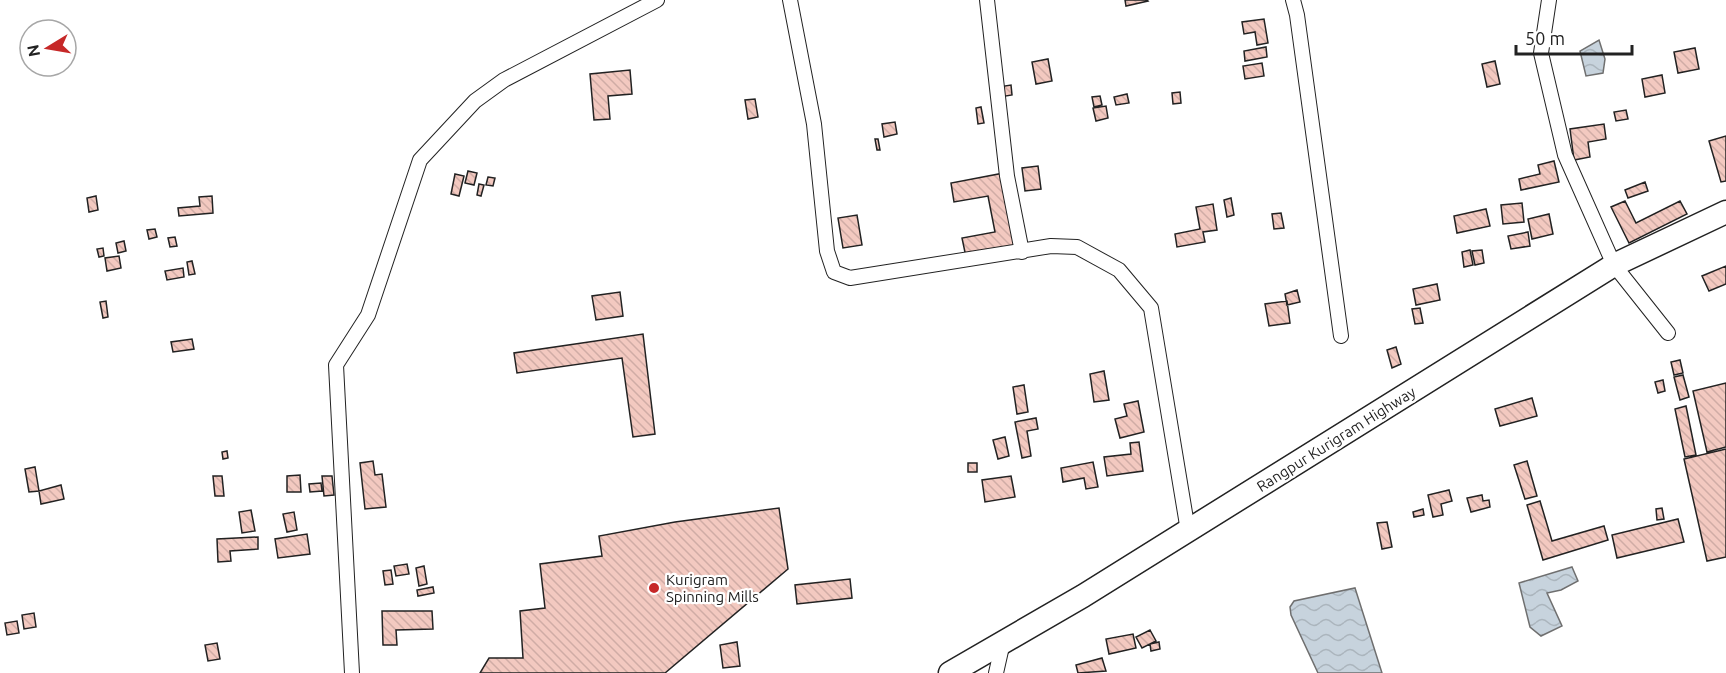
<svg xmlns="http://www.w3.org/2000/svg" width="1726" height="673" font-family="Ubuntu,sans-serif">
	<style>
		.water { fill: url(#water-waves); stroke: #6f6f6f; stroke-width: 1.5 }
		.building { fill: url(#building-back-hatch); stroke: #222; stroke-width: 1.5 }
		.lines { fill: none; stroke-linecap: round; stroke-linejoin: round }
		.minor-casing { stroke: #222; stroke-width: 16 }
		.trunk-casing { stroke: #222; stroke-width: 25 }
		.minor { stroke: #fff; stroke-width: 14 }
		.trunk { stroke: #fff; stroke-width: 22 }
		.poi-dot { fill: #c62828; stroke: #fff; stroke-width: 2 }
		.labels { text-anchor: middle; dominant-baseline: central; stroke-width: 4.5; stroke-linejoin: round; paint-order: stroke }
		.street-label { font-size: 15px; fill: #222; stroke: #fff }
		.poi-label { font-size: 15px; fill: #222; stroke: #fff; text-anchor: start }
	</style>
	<defs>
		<pattern id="water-waves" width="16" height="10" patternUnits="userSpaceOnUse" patternTransform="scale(1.5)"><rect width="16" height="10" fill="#c7d3dd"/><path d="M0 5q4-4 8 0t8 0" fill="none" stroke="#abb5bd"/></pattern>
		<pattern id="building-back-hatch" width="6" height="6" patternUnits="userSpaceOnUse" patternTransform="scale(1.5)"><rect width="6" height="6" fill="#f3c9c0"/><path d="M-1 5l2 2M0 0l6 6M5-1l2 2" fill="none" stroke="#d0aca5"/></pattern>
	</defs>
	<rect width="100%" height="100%" fill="#fff"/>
	<path class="water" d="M 1599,40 L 1605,59 L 1603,73 L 1586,76 L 1580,51 Z
		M 1572,567 L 1578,581 L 1561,590 L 1547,593 L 1562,626 L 1541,636 L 1530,627 L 1519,583 Z
		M 1355,588 L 1382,673 L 1318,673 L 1291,615 L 1290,607 L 1294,601 Z"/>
	<path class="building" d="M 1125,0 L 1147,0 L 1148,1 L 1126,6 Z
		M 1264,19 L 1268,43 L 1257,45 L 1255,32 L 1244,34 L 1242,22 Z
		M 1266,47 L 1267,57 L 1245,61 L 1244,51 Z
		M 1695,48 L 1699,69 L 1678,73 L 1674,52 Z
		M 1048,59 L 1052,81 L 1036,84 L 1032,62 Z
		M 1495,61 L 1500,84 L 1487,87 L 1482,64 Z
		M 1262,63 L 1264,76 L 1245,79 L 1243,66 Z
		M 630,70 L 632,94 L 608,96 L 610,119 L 594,120 L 590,74 Z
		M 1662,75 L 1665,93 L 1645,97 L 1642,79 Z
		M 1011,85 L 1012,95 L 1000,97 L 998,87 Z
		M 1180,92 L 1181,103 L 1173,104 L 1172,93 Z
		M 1127,94 L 1129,103 L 1116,105 L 1114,97 Z
		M 1100,96 L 1102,105 L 1094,107 L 1092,97 Z
		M 755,99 L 758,117 L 748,119 L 745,100 Z
		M 1106,106 L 1108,118 L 1096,121 L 1093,108 Z
		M 981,107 L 984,123 L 978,124 L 976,108 Z
		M 1626,110 L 1628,119 L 1616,121 L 1614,112 Z
		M 895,122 L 897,134 L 884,137 L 882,124 Z
		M 1604,124 L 1606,139 L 1588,142 L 1590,157 L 1574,160 L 1570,129 Z
		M 1726,136 L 1726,181 L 1721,182 L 1709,141 Z
		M 875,139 L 878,139 L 880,150 L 877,150 Z
		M 1554,161 L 1559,182 L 1521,190 L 1519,179 L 1540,174 L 1538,165 Z
		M 1038,166 L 1041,189 L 1025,191 L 1022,168 Z
		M 468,171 L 477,173 L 474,185 L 465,183 Z
		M 1004,173 L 1018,246 L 966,257 L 962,238 L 995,232 L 988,196 L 954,202 L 951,183 Z
		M 455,174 L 464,176 L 459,196 L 451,194 Z
		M 488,177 L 495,178 L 493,186 L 486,185 Z
		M 1645,182 L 1648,191 L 1628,198 L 1625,190 Z
		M 479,184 L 484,185 L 481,196 L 477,195 Z
		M 96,196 L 98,210 L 89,212 L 87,198 Z
		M 212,196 L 213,213 L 179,216 L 178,208 L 200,206 L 199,197 Z
		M 1231,198 L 1234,215 L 1227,217 L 1224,200 Z
		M 1625,201 L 1636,223 L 1680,201 L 1687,214 L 1629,243 L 1611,207 Z
		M 1522,203 L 1524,222 L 1503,224 L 1501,205 Z
		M 1213,204 L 1217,230 L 1203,232 L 1205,242 L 1177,247 L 1175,234 L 1200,229 L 1196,207 Z
		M 1486,209 L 1490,226 L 1457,233 L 1454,216 Z
		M 1281,213 L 1284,228 L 1274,229 L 1272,214 Z
		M 1549,214 L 1553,234 L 1532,239 L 1528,219 Z
		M 857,215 L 862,245 L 843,248 L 838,218 Z
		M 155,229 L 157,237 L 149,239 L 147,230 Z
		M 1528,232 L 1530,246 L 1511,249 L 1508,236 Z
		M 175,237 L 177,246 L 170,247 L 168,238 Z
		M 124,241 L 126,251 L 118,253 L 116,243 Z
		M 103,248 L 104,256 L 99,257 L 97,249 Z
		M 1470,250 L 1473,265 L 1464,267 L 1462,252 Z
		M 1482,250 L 1484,263 L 1475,265 L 1472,251 Z
		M 119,256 L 121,268 L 107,271 L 105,258 Z
		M 192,261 L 195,274 L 189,275 L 187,262 Z
		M 1726,266 L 1726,284 L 1709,291 L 1702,276 Z
		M 183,268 L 184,277 L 167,280 L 165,271 Z
		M 1437,284 L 1440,300 L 1416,305 L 1413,289 Z
		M 1297,290 L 1300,302 L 1287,305 L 1285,294 Z
		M 620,292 L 623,316 L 596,320 L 592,296 Z
		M 106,301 L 108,317 L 103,318 L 100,302 Z
		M 1287,301 L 1290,323 L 1269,326 L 1265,304 Z
		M 1420,308 L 1423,323 L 1415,324 L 1412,309 Z
		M 643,334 L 655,434 L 633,437 L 622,358 L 517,373 L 514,353 Z
		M 192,339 L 194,349 L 173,352 L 171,342 Z
		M 1396,347 L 1401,364 L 1392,368 L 1387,350 Z
		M 1680,360 L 1683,373 L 1674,375 L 1671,362 Z
		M 1104,371 L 1109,400 L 1094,402 L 1090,374 Z
		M 1683,375 L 1689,397 L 1680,400 L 1674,377 Z
		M 1663,380 L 1665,391 L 1658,393 L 1655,382 Z
		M 1726,383 L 1726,447 L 1707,452 L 1693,391 Z
		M 1024,385 L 1028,412 L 1017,414 L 1013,387 Z
		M 1532,398 L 1537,416 L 1500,426 L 1495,409 Z
		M 1138,401 L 1144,432 L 1120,438 L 1115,419 L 1127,416 L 1124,404 Z
		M 1686,406 L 1696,455 L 1685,457 L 1675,409 Z
		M 1036,418 L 1038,429 L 1027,431 L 1031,456 L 1022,458 L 1015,422 Z
		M 1005,437 L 1009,456 L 998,459 L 993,440 Z
		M 1139,442 L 1143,471 L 1107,476 L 1104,457 L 1131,454 L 1130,443 Z
		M 1726,449 L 1726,557 L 1707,561 L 1684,459 Z
		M 227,451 L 228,458 L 223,459 L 222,452 Z
		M 373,461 L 375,475 L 382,474 L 386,507 L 365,509 L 360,463 Z
		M 1527,461 L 1537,496 L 1525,499 L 1514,465 Z
		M 1093,462 L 1098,487 L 1086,489 L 1084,478 L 1063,482 L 1061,468 Z
		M 968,463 L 977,463 L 977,472 L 968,472 Z
		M 35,467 L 39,491 L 29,492 L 25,469 Z
		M 300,475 L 301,492 L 287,492 L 287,476 Z
		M 213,476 L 222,476 L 224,496 L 215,496 Z
		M 322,476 L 332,476 L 334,495 L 324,496 Z
		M 1011,476 L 1015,497 L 985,502 L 982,480 Z
		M 321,483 L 322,491 L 310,492 L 309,484 Z
		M 61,485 L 64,499 L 41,504 L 39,491 Z
		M 1449,490 L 1452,501 L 1441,504 L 1443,515 L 1433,517 L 1428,495 Z
		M 1482,495 L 1483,501 L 1489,500 L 1490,507 L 1471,512 L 1467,498 Z
		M 1540,501 L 1552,541 L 1604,526 L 1608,540 L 1543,560 L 1527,505 Z
		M 779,508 L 788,569 L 665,673 L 480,673 L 489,658 L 523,658 L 520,611 L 545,608 L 540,564 L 602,556 L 599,536 L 675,522 Z
		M 1662,508 L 1664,519 L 1657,520 L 1656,509 Z
		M 1423,509 L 1424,515 L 1414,517 L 1413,512 Z
		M 251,510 L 255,531 L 242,533 L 239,512 Z
		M 294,512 L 297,530 L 287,532 L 283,514 Z
		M 1678,519 L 1684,542 L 1617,558 L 1612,535 Z
		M 1387,522 L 1392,547 L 1382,549 L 1377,523 Z
		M 307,534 L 310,554 L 278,558 L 275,539 Z
		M 258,537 L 258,549 L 230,551 L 231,561 L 218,562 L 217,539 Z
		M 407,564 L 409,574 L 396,576 L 394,566 Z
		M 424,566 L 427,584 L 419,586 L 416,568 Z
		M 391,570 L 393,584 L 385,585 L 383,571 Z
		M 850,579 L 852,598 L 797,604 L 795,585 Z
		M 433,587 L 434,593 L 418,596 L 417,590 Z
		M 382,611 L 432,611 L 433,629 L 396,630 L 397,645 L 383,645 Z
		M 34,613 L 36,627 L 24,629 L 22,615 Z
		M 17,621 L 19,633 L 7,635 L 5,623 Z
		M 1150,630 L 1156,641 L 1142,648 L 1136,637 Z
		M 1133,634 L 1136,648 L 1109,654 L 1106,639 Z
		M 737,642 L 740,666 L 723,668 L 720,645 Z
		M 1159,642 L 1160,649 L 1151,651 L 1150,644 Z
		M 217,643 L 220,659 L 208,661 L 205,645 Z
		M 1102,658 L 1106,671 L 1078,673 L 1076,665 Z"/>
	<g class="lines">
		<g class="minor-casing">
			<path id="minor" d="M 790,0 L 814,124 L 827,251 L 834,272 L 850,278 L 1051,246 L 1077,247 L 1119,270 L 1151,308 L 1188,531
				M 987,0 L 1007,176 L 1022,252
				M 1293,0 L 1297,15 L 1341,336
				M 1549,0 L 1541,53 L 1565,155 L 1614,265 L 1668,333
				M 352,673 L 336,365 L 368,315 L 420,160 L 475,101 L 504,80 L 657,0
				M 996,673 L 1003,642"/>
		</g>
		<g class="trunk-casing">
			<path id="trunk" d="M 950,673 L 1083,596 L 1614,265 L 1726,212"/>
		</g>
		<use href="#minor" class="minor"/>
		<use href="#trunk" class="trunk"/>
	</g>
	<circle class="poi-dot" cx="654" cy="588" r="6"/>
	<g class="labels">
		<g class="street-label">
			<text transform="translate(1336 439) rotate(-32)">Rangpur Kurigram Highway</text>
		</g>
		<g class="poi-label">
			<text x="666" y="579">Kurigram<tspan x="666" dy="17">Spinning Mills</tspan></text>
		</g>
	</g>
	<g transform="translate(48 48) rotate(259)"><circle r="28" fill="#ffffff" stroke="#a7a7a7" stroke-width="1.5"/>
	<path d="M0-4.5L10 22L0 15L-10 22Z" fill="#c62828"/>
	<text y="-9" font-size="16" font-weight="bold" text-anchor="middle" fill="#222222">N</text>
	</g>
	<path d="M1516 45v9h116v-9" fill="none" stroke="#222222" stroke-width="3"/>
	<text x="1525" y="45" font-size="18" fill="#222222" stroke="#ffffff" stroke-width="4.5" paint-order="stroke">50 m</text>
</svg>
